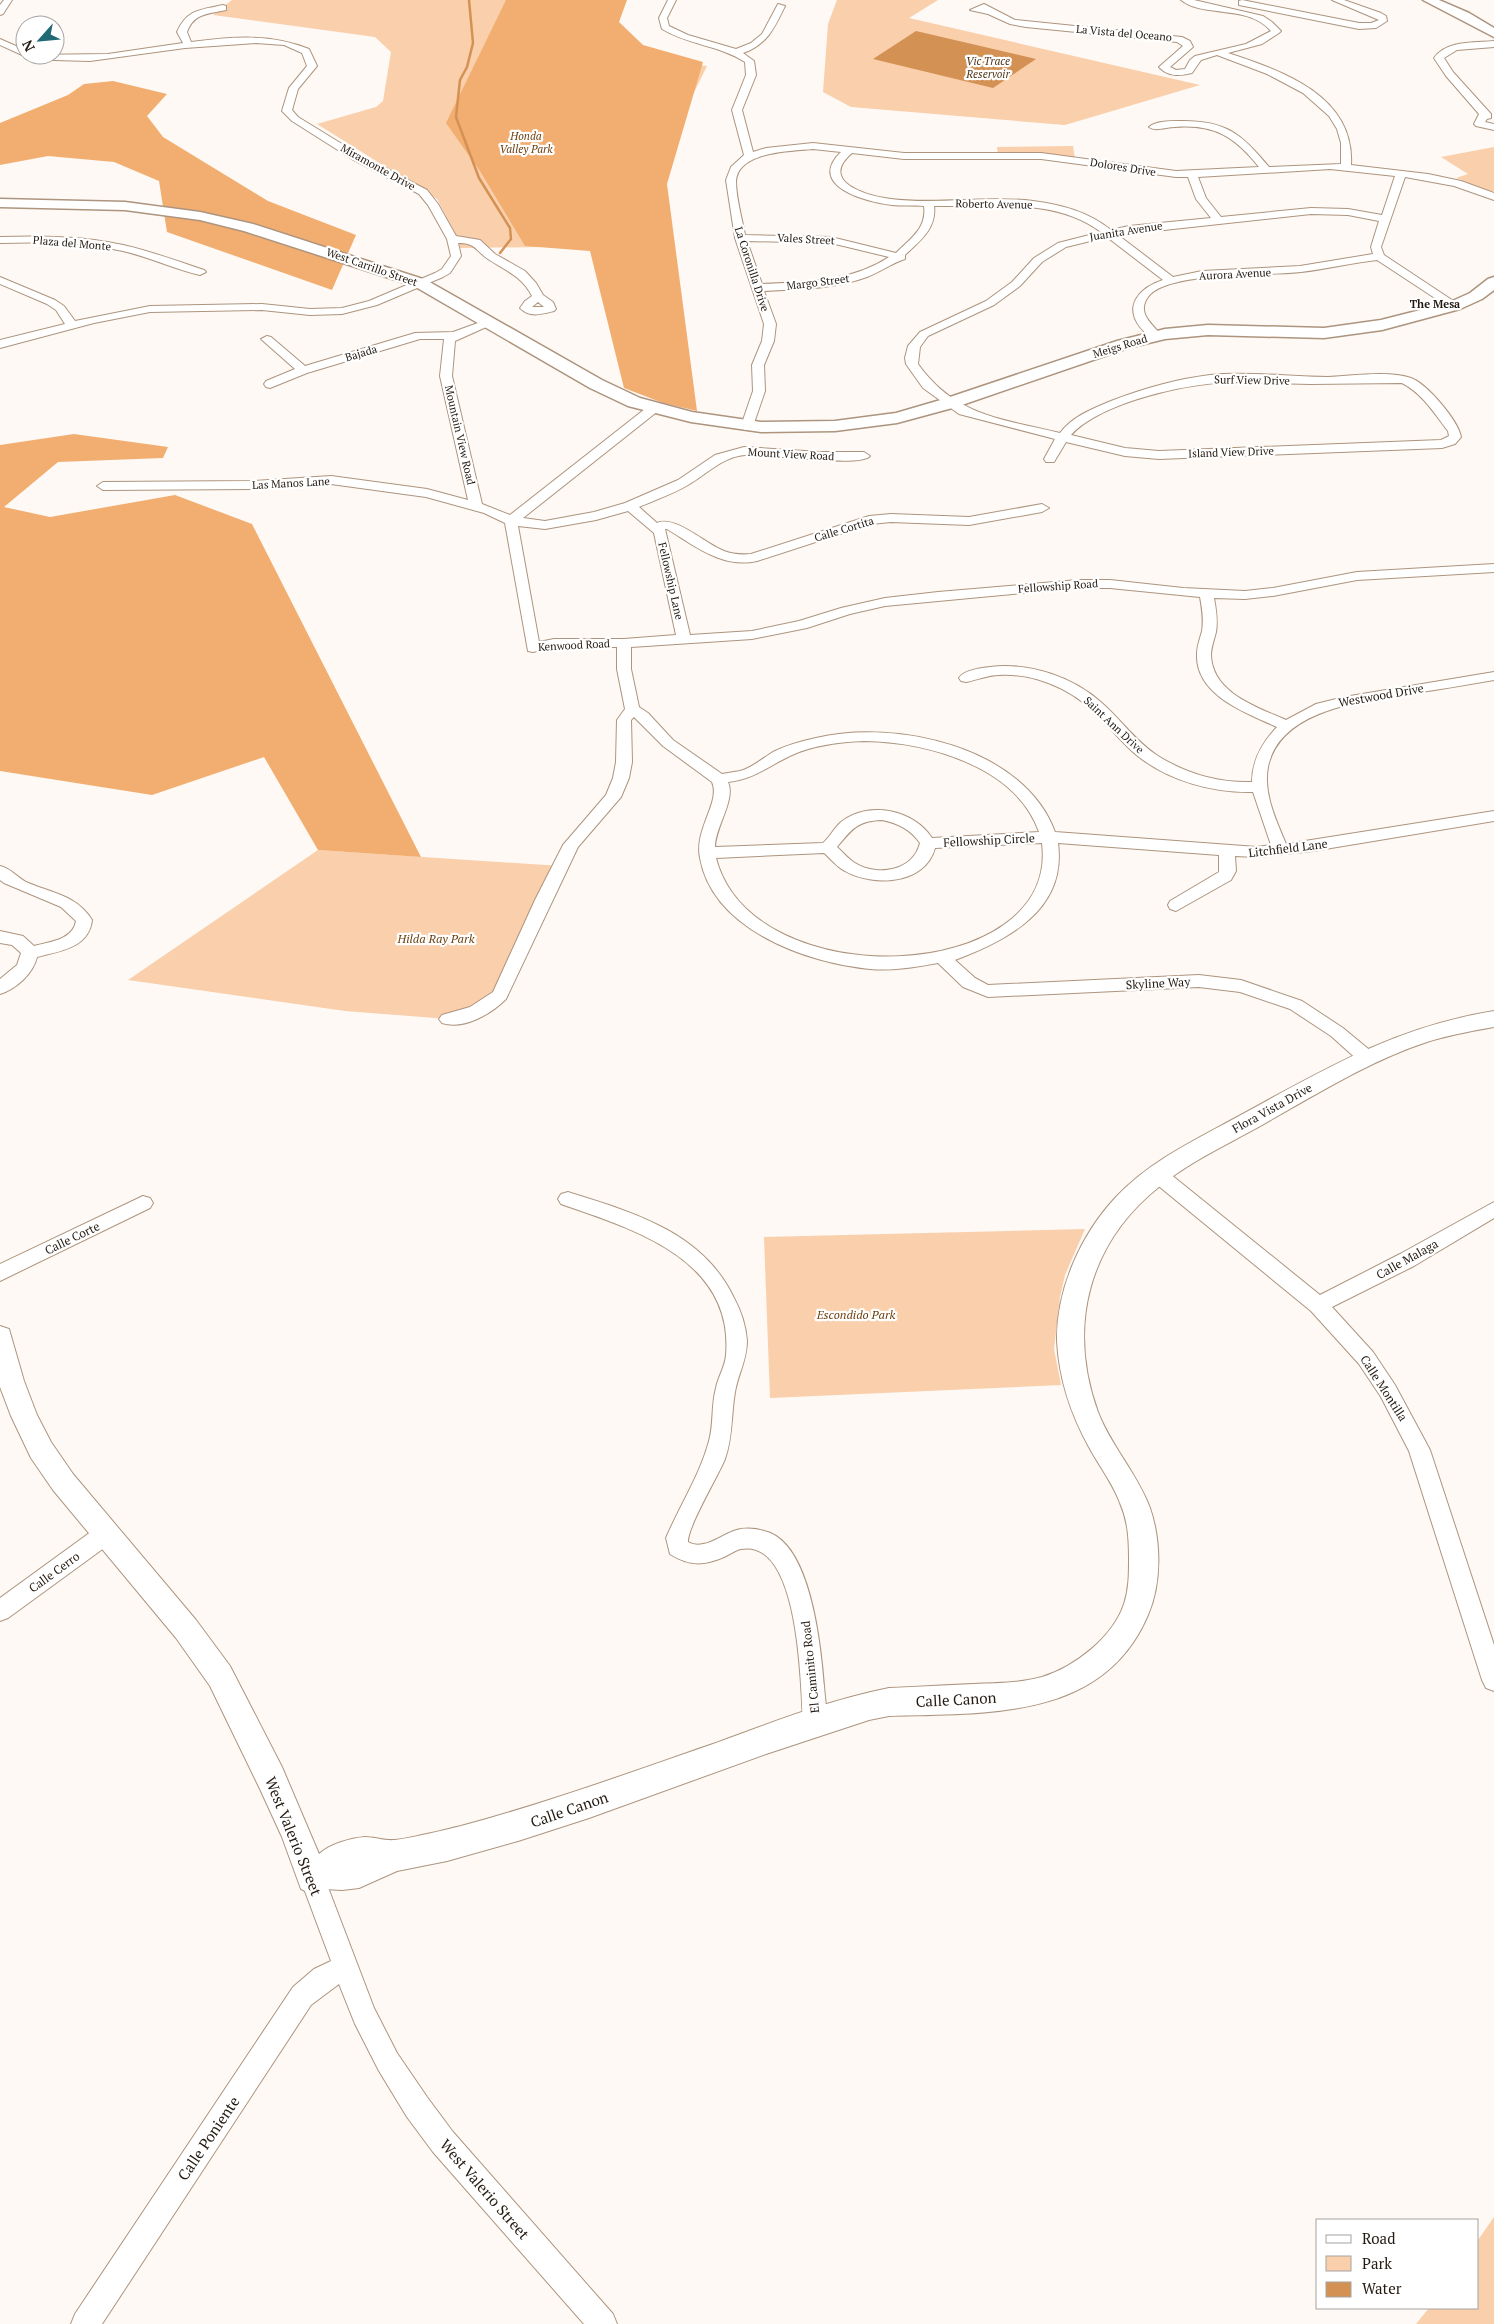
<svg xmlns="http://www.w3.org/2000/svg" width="1494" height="2324" font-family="'PT Serif',serif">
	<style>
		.green { fill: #facfab }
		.forest { fill: #f2ae70 }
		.water { fill: #d49154 }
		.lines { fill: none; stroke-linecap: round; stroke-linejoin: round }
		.stream { stroke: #d49154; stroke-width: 2.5 }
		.minor-casing { stroke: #ad947e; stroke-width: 2 }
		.tertiary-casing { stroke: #ad947e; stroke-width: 2 }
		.secondary-casing { stroke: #ad947e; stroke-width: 3 }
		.minor { fill: #fff; fill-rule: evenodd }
		.tertiary { fill: #fff; fill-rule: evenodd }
		.secondary { fill: #fff; fill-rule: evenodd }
		.labels { text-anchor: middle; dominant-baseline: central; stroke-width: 4.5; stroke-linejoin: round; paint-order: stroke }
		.far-street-label { font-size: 11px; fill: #231a12; stroke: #fff }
		.far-water-label { font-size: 11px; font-style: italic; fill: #51341a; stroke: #fff }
		.far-park-label { font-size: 11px; font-style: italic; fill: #6c4011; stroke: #fff }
		.far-neighbourhood-label { font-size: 11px; font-weight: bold; fill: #231a12; stroke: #fff }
		.street-label { font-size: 12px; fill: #231a12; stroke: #fff }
		.park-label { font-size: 12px; font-style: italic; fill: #6c4011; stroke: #fff }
		.near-street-label { font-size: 15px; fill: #231a12; stroke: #fff }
	</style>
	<rect width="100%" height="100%" fill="#fef9f4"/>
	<path class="green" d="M 232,0 L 600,0 L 577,51 L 707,66 L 618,246 L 460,248 L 460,242 L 437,199 L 317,124 L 376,107 L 383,101 L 391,52 L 375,37 L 213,15 Z
		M 837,0 L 938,0 L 909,18 L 1200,85 L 1065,125 L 851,107 L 823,92 L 828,24 Z
		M 1073,146 L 1075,159 L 998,156 L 997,147 Z
		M 1494,147 L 1494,191 L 1491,192 L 1456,178 L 1468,174 L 1441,157 Z
		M 318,850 L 561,866 L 504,989 L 448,1019 L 345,1011 L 128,980 Z
		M 1085,1229 L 1065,1275 L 1060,1297 L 1054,1349 L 1061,1385 L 770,1398 L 764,1237 Z
		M 1494,2217 L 1494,2324 L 1416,2324 L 1429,2308 L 1478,2308 L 1478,2240 Z"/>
	<path class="forest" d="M 506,0 L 627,0 L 619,22 L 643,45 L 703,62 L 667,184 L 697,411 L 663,403 L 624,388 L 590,251 L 525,246 L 480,171 L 446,123 Z
		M 113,81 L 167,94 L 147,116 L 163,137 L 268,201 L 356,235 L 332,290 L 167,232 L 159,181 L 114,162 L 48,156 L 0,165 L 0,123 L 68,95 L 84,84 Z
		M 74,434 L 168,447 L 163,458 L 58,462 L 4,507 L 50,517 L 175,495 L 252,524 L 421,857 L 318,850 L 264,757 L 152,795 L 0,771 L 0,445 Z"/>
	<path class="water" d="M 916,31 L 1036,59 L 993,88 L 873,59 Z"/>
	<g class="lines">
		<path class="stream" d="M 469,0 L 473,43 L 467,67 L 460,80 L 456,117 L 479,178 L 510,228 L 511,239 L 500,253"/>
		<g class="minor-casing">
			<path id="minor" d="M 4,0 L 12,0 L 3,14 L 0,15 L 0,5 Z
				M 668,0 L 676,0 L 667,18 L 669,26 L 688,35 L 736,49 L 751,43 L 762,34 L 778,4 L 785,6 C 775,27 767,45 743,53 L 754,61 L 756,75 L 742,110 L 753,152 L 766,148 L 813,143 L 904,153 L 1041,153 L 1176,171 L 1259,167 C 1235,137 1215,124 1175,127 C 1167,127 1155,132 1149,127 C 1156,121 1170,121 1179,121 C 1225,120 1241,133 1269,167 L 1341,164 L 1341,143 L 1337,129 L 1329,116 L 1303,93 L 1267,74 L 1217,55 L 1201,60 L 1192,73 C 1180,76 1168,77 1159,67 L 1183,46 L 1177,42 L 1026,27 L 1010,24 L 988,14 L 970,10 L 984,4 L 1015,20 L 1182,37 L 1190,41 L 1193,47 L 1170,67 L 1176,70 L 1185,69 L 1190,60 L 1195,56 L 1246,44 L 1271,31 C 1248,4 1203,18 1181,0 L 1194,0 L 1263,16 L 1272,22 L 1281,31 L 1279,33 L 1262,44 L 1228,53 C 1283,71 1355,96 1351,165 L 1428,174 L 1461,181 L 1494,193 L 1494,200 L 1454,186 L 1405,177 L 1381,247 L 1384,255 L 1458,304 L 1460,306 L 1458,308 L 1450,308 L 1377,260 C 1351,263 1326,269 1301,272 C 1269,276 1166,271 1148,297 C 1136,314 1153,324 1162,336 L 1156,339 C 1150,338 1144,332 1140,327 C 1123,305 1141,287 1163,280 L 1107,237 L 1066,247 L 1042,262 L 1020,286 L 994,305 L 928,336 L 920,347 L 918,364 C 955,416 1002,419 1060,433 C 1073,416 1092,409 1111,401 C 1142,389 1177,379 1210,375 C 1249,371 1289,377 1328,377 C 1351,376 1389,370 1411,378 C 1427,384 1458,420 1461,437 L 1455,444 L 1442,448 L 1159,459 L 1125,456 L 1066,442 L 1054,462 L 1046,462 L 1044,459 L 1055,439 L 959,414 L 923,388 L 906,364 L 905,358 L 908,346 L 920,332 L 986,301 L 1012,282 L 1034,258 L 1058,243 L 1101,232 C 1055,197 988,207 934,206 C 937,228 920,241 905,255 L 905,259 C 892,263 880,272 867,277 C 834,289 798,289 764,291 L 776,324 L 774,341 L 764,365 L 765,391 L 753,426 L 747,430 L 743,429 L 741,426 L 753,391 L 752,365 L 762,341 L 764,324 L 735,238 L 726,180 L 731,167 L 744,155 L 732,110 L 746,75 L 745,62 C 719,45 688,45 662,29 L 659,18 ZM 813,149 L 841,152 C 806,186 866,202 892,205 C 903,206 913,205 924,206 C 927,228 911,238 896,253 L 831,237 L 745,235 C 742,218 736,198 736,181 C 738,151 792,151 813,149 ZM 852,153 L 904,159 L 1041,159 L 1176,177 L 1188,177 L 1196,199 L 1211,218 L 1129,226 L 1111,230 C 1087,211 1062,205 1033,201 C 986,195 938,205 891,199 C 867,196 818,182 852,153 ZM 1330,169 L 1395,176 L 1382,215 L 1348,209 L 1311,208 L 1221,217 L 1206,198 L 1198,177 ZM 1311,214 L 1348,215 L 1379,221 L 1371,247 L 1373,254 L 1300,266 L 1202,271 L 1173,277 L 1118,235 ZM 747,241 L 831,243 L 889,257 C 851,282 806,282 762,284 ZM 1237,382 L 1310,384 L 1402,383 C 1423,394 1434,413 1448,431 L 1449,436 L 1441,440 L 1159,451 L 1125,448 L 1071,435 C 1102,401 1192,382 1237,382 Z
				M 1242,0 L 1359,23 L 1371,23 L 1379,20 L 1332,0 L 1344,0 L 1381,13 L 1386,16 L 1387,21 L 1376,28 L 1359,29 L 1239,5 L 1239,1 Z
				M 223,5 L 226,6 L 226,10 C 208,14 194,13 187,32 L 191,42 C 233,37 269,33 309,49 L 317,66 L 298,89 L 292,110 L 298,117 L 360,155 L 427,190 L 438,204 L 456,236 L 480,240 L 495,254 L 525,271 L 536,283 L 543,295 L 553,302 L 556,309 L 554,311 C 542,314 530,318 520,308 L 525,301 L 532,296 C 522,276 506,271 488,259 C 475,250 476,243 458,243 L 461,256 L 450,273 L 443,277 L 377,305 L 342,314 L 310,315 L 262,310 L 150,312 L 94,323 L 0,348 L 0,340 L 65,324 L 56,310 L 47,304 L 0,284 L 0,277 L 55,300 L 64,306 L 75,321 L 150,306 L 262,304 L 310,309 L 342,308 L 369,301 L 435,273 L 442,269 L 451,256 L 447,239 L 428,205 L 419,194 L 352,159 L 292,121 L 282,111 L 289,88 L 307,66 L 302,53 L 284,45 L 256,43 L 185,48 L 90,61 L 54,60 L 31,55 L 108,54 L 183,43 L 177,32 C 187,9 201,10 223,5 ZM 538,302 L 544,307 L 532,307 Z
				M 0,39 L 25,50 L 25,55 L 28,55 L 22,55 L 0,45 Z
				M 1494,41 L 1494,47 L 1457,50 L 1444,58 L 1453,72 L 1491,114 L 1491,118 L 1487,119 L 1485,122 L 1494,124 L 1494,130 L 1476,126 L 1474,124 L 1479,114 L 1446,76 L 1434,58 C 1447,40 1474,43 1494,41 Z
				M 0,237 C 41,236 83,236 123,245 C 150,251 177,261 204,270 L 206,272 L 200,275 C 174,269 149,257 123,251 C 82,242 41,242 0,243 Z
				M 489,319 L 493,320 L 495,322 L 493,324 L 455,341 L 452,376 L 482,504 L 510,515 L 650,405 L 654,404 L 660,408 L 658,411 L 523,518 L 545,521 L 594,512 L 625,503 L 678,480 L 715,455 L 744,447 L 820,452 L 864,452 L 870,456 C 860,468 765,453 745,455 C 722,457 707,474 688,485 C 673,494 655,500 639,507 L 657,523 C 676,515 705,544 724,551 C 732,554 741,555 751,554 L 869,516 L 891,514 L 969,517 L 1042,504 L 1049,508 L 1042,512 L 969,525 L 891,522 L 871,524 L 757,561 C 722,569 694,545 667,529 L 665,529 L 690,635 L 752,631 L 799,621 L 841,608 L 885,598 L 938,592 L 1078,580 L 1110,580 L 1183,588 L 1245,591 L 1273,588 L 1357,572 L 1494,564 L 1494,572 L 1357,580 L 1273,596 L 1245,599 L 1214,598 C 1216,609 1218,620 1216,632 C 1214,640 1211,648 1211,655 C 1212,693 1257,707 1286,720 L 1316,704 L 1344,697 L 1494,672 L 1494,680 C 1465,685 1436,690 1408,694 C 1361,702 1280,709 1268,767 C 1263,793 1276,820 1286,844 L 1494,811 L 1494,821 L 1313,851 L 1257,857 L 1235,856 L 1236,871 L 1231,880 L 1176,911 L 1170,909 L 1168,905 L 1170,901 L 1219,872 L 1219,855 L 1058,843 C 1067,910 1008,940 955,960 L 975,978 L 988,985 L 1199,975 L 1241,980 L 1302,1001 L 1343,1028 L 1372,1052 L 1375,1057 L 1372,1062 L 1366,1064 L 1360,1062 L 1331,1036 L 1290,1009 L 1240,992 L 1199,987 L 988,997 L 963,987 L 938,963 C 916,967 893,971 870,969 C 807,963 713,930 700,858 C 694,829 721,802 712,782 L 663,746 L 634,717 L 631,720 L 632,762 L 629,778 L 621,797 L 578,847 L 506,999 C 491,1014 464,1030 442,1023 L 439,1019 L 442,1015 L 470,1007 L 493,992 L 535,900 L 563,845 L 606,795 L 613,778 L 616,762 L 617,720 L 625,709 L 617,669 L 617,647 L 554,647 L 533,652 L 528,651 L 505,523 L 484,513 L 426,497 L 331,484 L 253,489 L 103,490 L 97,486 L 103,482 L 253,481 L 331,476 L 427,489 L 468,500 L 440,376 L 444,339 L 420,339 L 307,373 L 270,388 L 266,387 L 264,384 L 266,381 L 295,369 L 261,339 L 267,336 L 271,337 L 305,366 L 415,333 L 453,332 ZM 628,511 L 654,533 L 676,635 L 624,639 L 554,639 L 539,642 L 518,526 L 545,529 L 596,520 ZM 1078,588 L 1110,588 L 1200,597 C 1202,608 1204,619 1202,631 C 1200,639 1197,646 1197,654 C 1195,695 1246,713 1277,727 C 1262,743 1252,760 1252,782 C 1219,783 1187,774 1158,756 C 1136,742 1122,721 1103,704 C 1074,677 1029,662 990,667 C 981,668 964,670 959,678 L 961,681 L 966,682 C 977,680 988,675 999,675 C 1033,673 1069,688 1093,711 C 1109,725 1121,743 1139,757 C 1170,781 1213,793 1253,792 L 1271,845 L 1257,847 L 1055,832 C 1024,747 896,719 816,738 C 802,741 787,745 773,752 C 763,758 752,768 740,771 C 734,772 728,773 722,774 L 673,740 L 648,713 L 639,707 L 631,669 L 631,647 L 752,639 L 807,628 L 850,614 L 885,606 ZM 864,741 C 927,742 1016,766 1039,832 L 932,838 C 914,810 869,800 841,822 C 834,828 830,837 823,843 L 715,847 C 715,827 736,800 728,782 C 755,779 768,766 792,755 C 814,745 839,742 864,741 ZM 882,820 C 898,823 911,830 920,843 C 913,871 878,877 855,863 C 848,859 843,852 837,847 C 852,829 857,821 882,820 ZM 1042,843 C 1060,985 752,998 716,858 L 824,853 C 831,859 837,867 845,871 C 873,887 925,885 935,848 Z
				M 0,866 C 10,868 17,877 26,882 C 51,893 77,895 92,920 C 89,948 60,951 37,957 C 33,974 16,989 0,994 L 0,979 L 17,965 L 21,953 L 12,945 L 0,943 L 0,931 L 23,936 L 34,946 C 49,942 73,940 76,921 L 61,907 L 4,883 L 0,880 Z
				M 1157,1167 L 1164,1169 L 1320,1295 L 1400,1254 L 1494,1202 L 1494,1218 L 1414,1266 L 1332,1307 L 1373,1352 L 1395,1385 L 1430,1450 L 1494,1645 L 1494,1691 L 1486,1688 L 1482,1680 L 1409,1451 L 1381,1397 L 1359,1364 L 1311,1311 L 1150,1179 L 1148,1174 L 1150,1169 Z
				M 568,1192 C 632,1212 703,1232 734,1298 C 741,1311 746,1326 747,1341 C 747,1360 738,1374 735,1392 C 731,1415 733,1436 725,1459 C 718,1476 687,1528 688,1542 C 706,1552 724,1531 741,1529 C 748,1528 758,1529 764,1531 C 811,1541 821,1648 824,1686 C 825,1701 829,1717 823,1731 L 815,1734 L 807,1731 L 803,1723 C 801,1687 800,1538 741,1549 C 735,1550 729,1555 724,1557 C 703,1566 689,1566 670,1554 L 666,1538 C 680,1505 700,1475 709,1441 C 714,1423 711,1405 716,1388 C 718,1377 725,1367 726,1355 C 734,1259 633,1229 561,1204 L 558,1199 L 561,1194 Z
				M 143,1196 L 150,1198 L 153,1203 L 150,1208 L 0,1281 L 0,1264 Z
				M 107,1523 L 115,1526 L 118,1533 L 115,1540 L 8,1618 L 0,1621 L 0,1598 L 99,1526 Z
				M 312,1866 L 321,1869 L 374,2008 L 397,2053 L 427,2097 L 453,2132 L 613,2314 L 617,2324 L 584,2324 L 433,2152 L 407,2117 L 379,2071 L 355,2024 L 339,1984 L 311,2005 L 102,2324 L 71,2324 L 75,2314 L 293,1987 L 314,1969 L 331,1961 L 300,1878 L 303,1869 Z"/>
		</g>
		<g class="tertiary-casing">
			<path id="tertiary" d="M 1494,1011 L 1494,1027 C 1471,1031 1449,1035 1427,1042 C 1366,1062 1309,1099 1253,1130 C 1222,1147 1188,1163 1160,1186 C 1088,1243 1067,1327 1098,1412 C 1111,1446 1137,1473 1150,1508 C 1161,1540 1162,1583 1148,1615 C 1103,1721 986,1713 889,1716 L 869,1720 L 766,1754 L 589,1818 L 518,1841 L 447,1861 L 397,1871 L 359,1888 L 342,1890 L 324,1889 L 312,1894 L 301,1889 L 282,1837 L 260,1789 L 210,1686 L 176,1638 L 53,1490 L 31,1458 L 11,1416 L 0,1387 L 0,1326 L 9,1329 L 24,1381 L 37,1415 L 51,1442 L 73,1474 L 196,1620 L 230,1666 L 282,1767 L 319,1854 C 330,1844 350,1838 365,1837 C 374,1837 385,1841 395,1840 C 417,1837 439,1831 461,1826 C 547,1803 629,1773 713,1744 C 770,1723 829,1700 889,1688 C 917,1687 946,1685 974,1684 C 997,1683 1020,1683 1042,1677 C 1075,1667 1113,1637 1124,1604 C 1129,1589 1129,1574 1129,1559 C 1129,1539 1128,1521 1120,1503 C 1113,1484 1100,1467 1090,1449 C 1071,1415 1059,1380 1057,1341 C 1056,1290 1081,1234 1116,1197 C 1150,1161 1195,1140 1239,1116 C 1325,1069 1395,1027 1494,1011 Z"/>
		</g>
		<g class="secondary-casing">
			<path id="secondary" d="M 1423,0 L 1439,0 L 1469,13 L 1494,28 L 1494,37 Z
				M 0,199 L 125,202 L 200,212 L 253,224 L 426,280 L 602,380 L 640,398 L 692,412 L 761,422 L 835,421 L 896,413 L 944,399 L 1117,341 L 1165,329 L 1208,325 L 1324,328 L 1381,320 L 1448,303 L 1470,293 L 1488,279 L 1494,277 L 1494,290 L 1482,299 L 1460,309 L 1382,330 L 1324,338 L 1208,335 L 1165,339 L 1128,348 L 956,407 L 897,423 L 835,431 L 761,432 L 691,422 L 628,406 L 590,388 L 414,286 L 244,231 L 200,220 L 125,210 L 0,207 Z"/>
		</g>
		<use href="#minor" class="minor"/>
		<use href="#tertiary" class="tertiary"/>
		<use href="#secondary" class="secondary"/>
	</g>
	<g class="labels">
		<g class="far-street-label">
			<text transform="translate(1124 33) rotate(5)">La Vista del Oceano</text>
			<text transform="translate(378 167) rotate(29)">Miramonte Drive</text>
			<text transform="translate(1123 167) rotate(9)">Dolores Drive</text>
			<text transform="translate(994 204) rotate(1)">Roberto Avenue</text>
			<text transform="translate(1126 231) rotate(-9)">Juanita Avenue</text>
			<text transform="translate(806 239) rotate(3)">Vales Street</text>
			<text transform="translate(72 243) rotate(5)">Plaza del Monte</text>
			<text transform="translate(372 267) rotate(19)">West Carrillo Street</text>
			<text transform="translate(752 269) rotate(72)">La Coronilla Drive</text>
			<text transform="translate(1235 274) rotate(-3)">Aurora Avenue</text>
			<text transform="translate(818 282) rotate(-7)">Margo Street</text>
			<text transform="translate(1120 346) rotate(-17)">Meigs Road</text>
			<text transform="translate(361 353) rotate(-17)">Bajada</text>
			<text transform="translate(1252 380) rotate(1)">Surf View Drive</text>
			<text transform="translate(460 435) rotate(77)">Mountain View Road</text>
			<text transform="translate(1231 452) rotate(-2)">Island View Drive</text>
			<text transform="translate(791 454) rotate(3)">Mount View Road</text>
			<text transform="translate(291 483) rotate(-3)">Las Manos Lane</text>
			<text transform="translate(844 529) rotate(-17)">Calle Cortita</text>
			<text transform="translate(671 581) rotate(77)">Fellowship Lane</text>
			<text transform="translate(1058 586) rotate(-4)">Fellowship Road</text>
			<text transform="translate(574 645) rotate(-3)">Kenwood Road</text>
			<text transform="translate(1114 725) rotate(43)">Saint Ann Drive</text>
		</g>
		<g class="far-water-label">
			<text x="988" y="61">Vic Trace<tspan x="988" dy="13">Reservoir</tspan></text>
		</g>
		<g class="far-park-label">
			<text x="526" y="136">Honda<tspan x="526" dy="13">Valley Park</tspan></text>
		</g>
		<g class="far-neighbourhood-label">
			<text x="1435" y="304">The Mesa</text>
		</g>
		<g class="street-label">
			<text transform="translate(1381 695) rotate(-10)">Westwood Drive</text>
			<text transform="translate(989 840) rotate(-3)">Fellowship Circle</text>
			<text transform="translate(1288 848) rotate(-7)">Litchfield Lane</text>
			<text transform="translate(1158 983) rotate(-3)">Skyline Way</text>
			<text transform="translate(1272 1108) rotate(-29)">Flora Vista Drive</text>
			<text transform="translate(72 1238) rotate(-26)">Calle Corte</text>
			<text transform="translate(1407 1259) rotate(-29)">Calle Malaga</text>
			<text transform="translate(1384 1388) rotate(57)">Calle Montilla</text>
			<text transform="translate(54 1572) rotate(-36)">Calle Cerro</text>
			<text transform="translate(810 1667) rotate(-96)">El Caminito Road</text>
		</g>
		<g class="park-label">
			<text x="436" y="938">Hilda Ray Park</text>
			<text x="856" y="1314">Escondido Park</text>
		</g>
		<g class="near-street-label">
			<text transform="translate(956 1699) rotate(-3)">Calle Canon</text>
			<text transform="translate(569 1809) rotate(-19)">Calle Canon</text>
			<text transform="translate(294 1836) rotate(68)">West Valerio Street</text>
			<text transform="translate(208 2138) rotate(-56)">Calle Poniente</text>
			<text transform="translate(485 2189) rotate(49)">West Valerio Street</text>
		</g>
	</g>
	<rect x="1316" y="2219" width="162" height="90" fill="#ffffff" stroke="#a7a3a0"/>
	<rect x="1326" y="2235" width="25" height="8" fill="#ffffff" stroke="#a7a3a0"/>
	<text x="1362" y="2244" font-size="15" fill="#231a12">Road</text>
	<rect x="1326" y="2256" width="25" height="15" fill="#facfab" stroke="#a7a3a0"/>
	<text x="1362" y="2269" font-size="15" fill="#231a12">Park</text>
	<rect x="1326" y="2282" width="25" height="15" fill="#d49154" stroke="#a7a3a0"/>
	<text x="1362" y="2294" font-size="15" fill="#231a12">Water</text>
	<g transform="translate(40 40) rotate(243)"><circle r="24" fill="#ffffff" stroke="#a7a3a0"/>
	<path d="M0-4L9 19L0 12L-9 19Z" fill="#206975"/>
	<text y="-8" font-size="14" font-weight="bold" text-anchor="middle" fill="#231a12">N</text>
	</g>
</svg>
